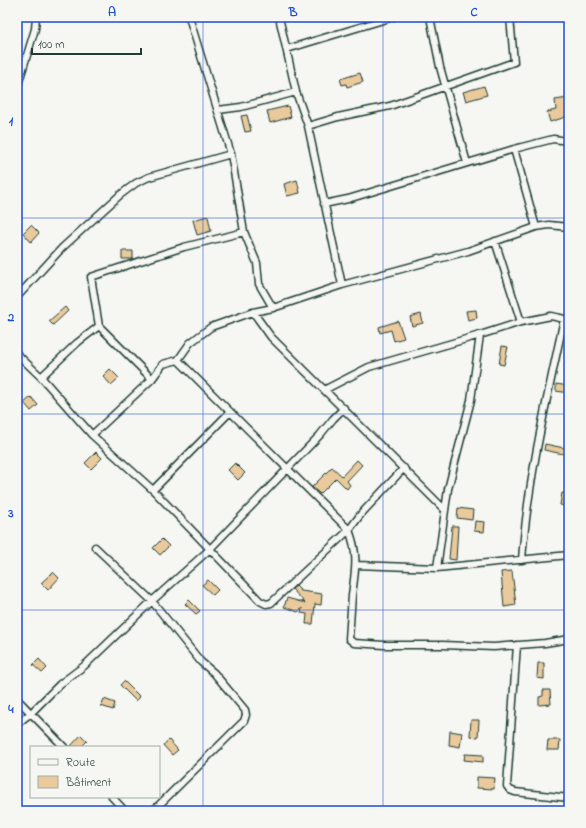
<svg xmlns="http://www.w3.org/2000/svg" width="586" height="828" font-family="'Indie Flower',sans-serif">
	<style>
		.building { fill: #eaca9c; stroke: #1f3d34 }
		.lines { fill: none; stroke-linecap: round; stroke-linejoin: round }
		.minor-casing { stroke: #1f3d34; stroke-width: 9 }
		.minor { stroke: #f6f6f2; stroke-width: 6 }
		.grid { fill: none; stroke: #1d4ed8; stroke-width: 1; stroke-opacity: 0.55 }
		.neatline { fill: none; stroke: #1d4ed8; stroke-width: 1.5 }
		.grid-label { font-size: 13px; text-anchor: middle; font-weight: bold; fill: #1d4ed8 }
	</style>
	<rect width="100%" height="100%" fill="#f6f6f2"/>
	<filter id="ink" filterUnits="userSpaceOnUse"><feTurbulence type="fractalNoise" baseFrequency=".025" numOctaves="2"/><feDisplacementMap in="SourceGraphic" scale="8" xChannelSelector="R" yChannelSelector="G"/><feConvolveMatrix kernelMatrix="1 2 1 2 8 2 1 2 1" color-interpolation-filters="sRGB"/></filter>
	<g filter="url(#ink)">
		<path class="building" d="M 360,73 L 363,82 L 347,87 L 346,84 L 342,85 L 340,79 Z
			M 484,86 L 487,95 L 466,101 L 463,92 Z
			M 568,98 L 569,116 L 550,122 L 547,112 L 556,110 L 555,100 Z
			M 288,106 L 291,117 L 270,123 L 267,111 Z
			M 247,115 L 251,131 L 245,132 L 241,116 Z
			M 297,180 L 300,193 L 287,196 L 284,184 Z
			M 208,216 L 211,231 L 197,235 L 193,220 Z
			M 31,225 L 39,233 L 31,242 L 23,233 Z
			M 122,251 L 133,251 L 133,259 L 122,259 Z
			M 65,307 L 68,311 L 53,325 L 49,321 Z
			M 476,310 L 477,318 L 468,320 L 466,311 Z
			M 421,314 L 423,323 L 412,326 L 410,317 Z
			M 398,321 L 404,338 L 394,341 L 391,330 L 380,333 L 379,327 Z
			M 502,346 L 508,347 L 504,365 L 499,364 Z
			M 110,369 L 119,378 L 111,385 L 103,376 Z
			M 556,384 L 569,386 L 569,393 L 556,391 Z
			M 31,397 L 38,405 L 31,411 L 24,403 Z
			M 545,444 L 569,449 L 568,455 L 544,450 Z
			M 96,452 L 102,458 L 91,469 L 85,463 Z
			M 357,460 L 362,465 L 347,481 L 350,485 L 347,489 L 336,478 L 320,494 L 312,487 L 332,467 L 342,476 Z
			M 235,463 L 245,473 L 238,480 L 228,470 Z
			M 562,493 L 569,494 L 567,506 L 560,505 Z
			M 458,508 L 473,510 L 472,520 L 457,518 Z
			M 475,521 L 485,522 L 484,532 L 474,531 Z
			M 452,526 L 458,526 L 456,560 L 449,559 Z
			M 162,539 L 169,546 L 160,555 L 153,548 Z
			M 512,571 L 516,605 L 504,607 L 501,572 Z
			M 53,572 L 59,578 L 48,590 L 41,583 Z
			M 208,580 L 218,590 L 213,595 L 202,585 Z
			M 296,586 L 301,591 L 322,594 L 321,605 L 315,604 L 313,624 L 306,624 L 307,614 L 301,613 L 302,608 L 298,612 L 284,607 L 287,598 L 305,603 L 292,589 Z
			M 189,600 L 200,611 L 196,614 L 185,604 Z
			M 39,659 L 47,668 L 42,673 L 33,665 Z
			M 538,663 L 544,663 L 544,679 L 537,678 Z
			M 124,681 L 140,697 L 136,701 L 120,685 Z
			M 543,690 L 550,690 L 551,704 L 539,705 L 539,697 L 543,696 Z
			M 104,699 L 115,703 L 113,710 L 101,706 Z
			M 471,720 L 479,720 L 478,737 L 470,736 Z
			M 450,731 L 462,733 L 460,747 L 449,745 Z
			M 81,735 L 87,741 L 81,747 L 70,747 Z
			M 169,740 L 178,750 L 172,755 L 163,745 Z
			M 548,740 L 560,740 L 559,750 L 547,750 Z
			M 465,754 L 483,755 L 483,762 L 464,760 Z
			M 477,777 L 495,778 L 494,789 L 477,788 Z"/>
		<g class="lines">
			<g class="minor-casing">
				<path id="minor" d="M 189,17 L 231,154 L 244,232 L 257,263 L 259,284 L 273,308
					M 279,17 L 296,92 L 308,126 L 342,285
					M 430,17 L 440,67 L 467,163
					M 287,49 L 393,17
					M 17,88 L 35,29 L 36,17
					M 218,110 L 241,107 L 296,92
					M 308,126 L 338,117 L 390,106 L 514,62 L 510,17
					M 514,149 L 536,227
					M 17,168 L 18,175 L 17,177
					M 324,204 L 348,199 L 514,149 L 553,139 L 569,141
					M 495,241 L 521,322
					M 17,297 L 62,248 L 120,195 L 136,183 L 149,177 L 231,154
					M 253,312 L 271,337 L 445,510
					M 17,354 L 41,377 L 92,435 L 153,490 L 260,601 L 266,604 L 271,603 L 349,530 L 361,514 L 404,468
					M 178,360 L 349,530 C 359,555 355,571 352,595 C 351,610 350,625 349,639 L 354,643 L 384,645 L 442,645 L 494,647 L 545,643 L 569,639
					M 41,377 L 77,343 L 99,326
					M 152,379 L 99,326 L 91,277 L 184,247 L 244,232
					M 324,390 L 369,367 L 480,335 L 521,322 L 551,316 L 569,320
					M 92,435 L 152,379 L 163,364 L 178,360 L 190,343 L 211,327 L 253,312 L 273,308 L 342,285 L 468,251 L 536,227 L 549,225 L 569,227
					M 153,490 L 230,412
					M 95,547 L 152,601 L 201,662 L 214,673 L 245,710 L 246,715 L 244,721 L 153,811
					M 522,560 C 528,478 547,399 564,319
					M 356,565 L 437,568 L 569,555
					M 437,568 L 448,489 L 471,400 L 480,335
					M 517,645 L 507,786 L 510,790 L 515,792 L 569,798
					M 17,699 L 64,747
					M 17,724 L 31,713 L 60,684 L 84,666 L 152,601 L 210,549 L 320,435 L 333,419 L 344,408
					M 112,797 L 125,811"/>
			</g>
			<use href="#minor" class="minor"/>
		</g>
	</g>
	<path class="grid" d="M 203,17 L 203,811M 383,17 L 383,811M 17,218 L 569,218M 17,414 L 569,414M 17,610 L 569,610"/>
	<rect width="586" height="828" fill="none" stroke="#f6f6f2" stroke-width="44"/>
	<rect x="30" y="746" width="130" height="52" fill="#f6f6f2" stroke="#a0aca6"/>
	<rect x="38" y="759" width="20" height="6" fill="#f6f6f2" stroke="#a0aca6"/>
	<text x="66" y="766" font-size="12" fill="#1f3d34">Route</text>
	<rect x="38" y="776" width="20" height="12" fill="#eaca9c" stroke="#a0aca6"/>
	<text x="66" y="786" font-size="12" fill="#1f3d34">Bâtiment</text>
	<path d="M32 48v6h109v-6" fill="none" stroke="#1f3d34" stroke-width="2"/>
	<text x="38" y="48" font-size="12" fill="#1f3d34" stroke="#f6f6f2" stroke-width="3" paint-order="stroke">100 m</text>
	<rect x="22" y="22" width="542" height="784" class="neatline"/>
	<g class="grid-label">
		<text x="112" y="16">A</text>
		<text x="293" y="16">B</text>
		<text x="474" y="16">C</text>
		<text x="11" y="125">1</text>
		<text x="11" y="321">2</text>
		<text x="11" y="517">3</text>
		<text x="11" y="713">4</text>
	</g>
</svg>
